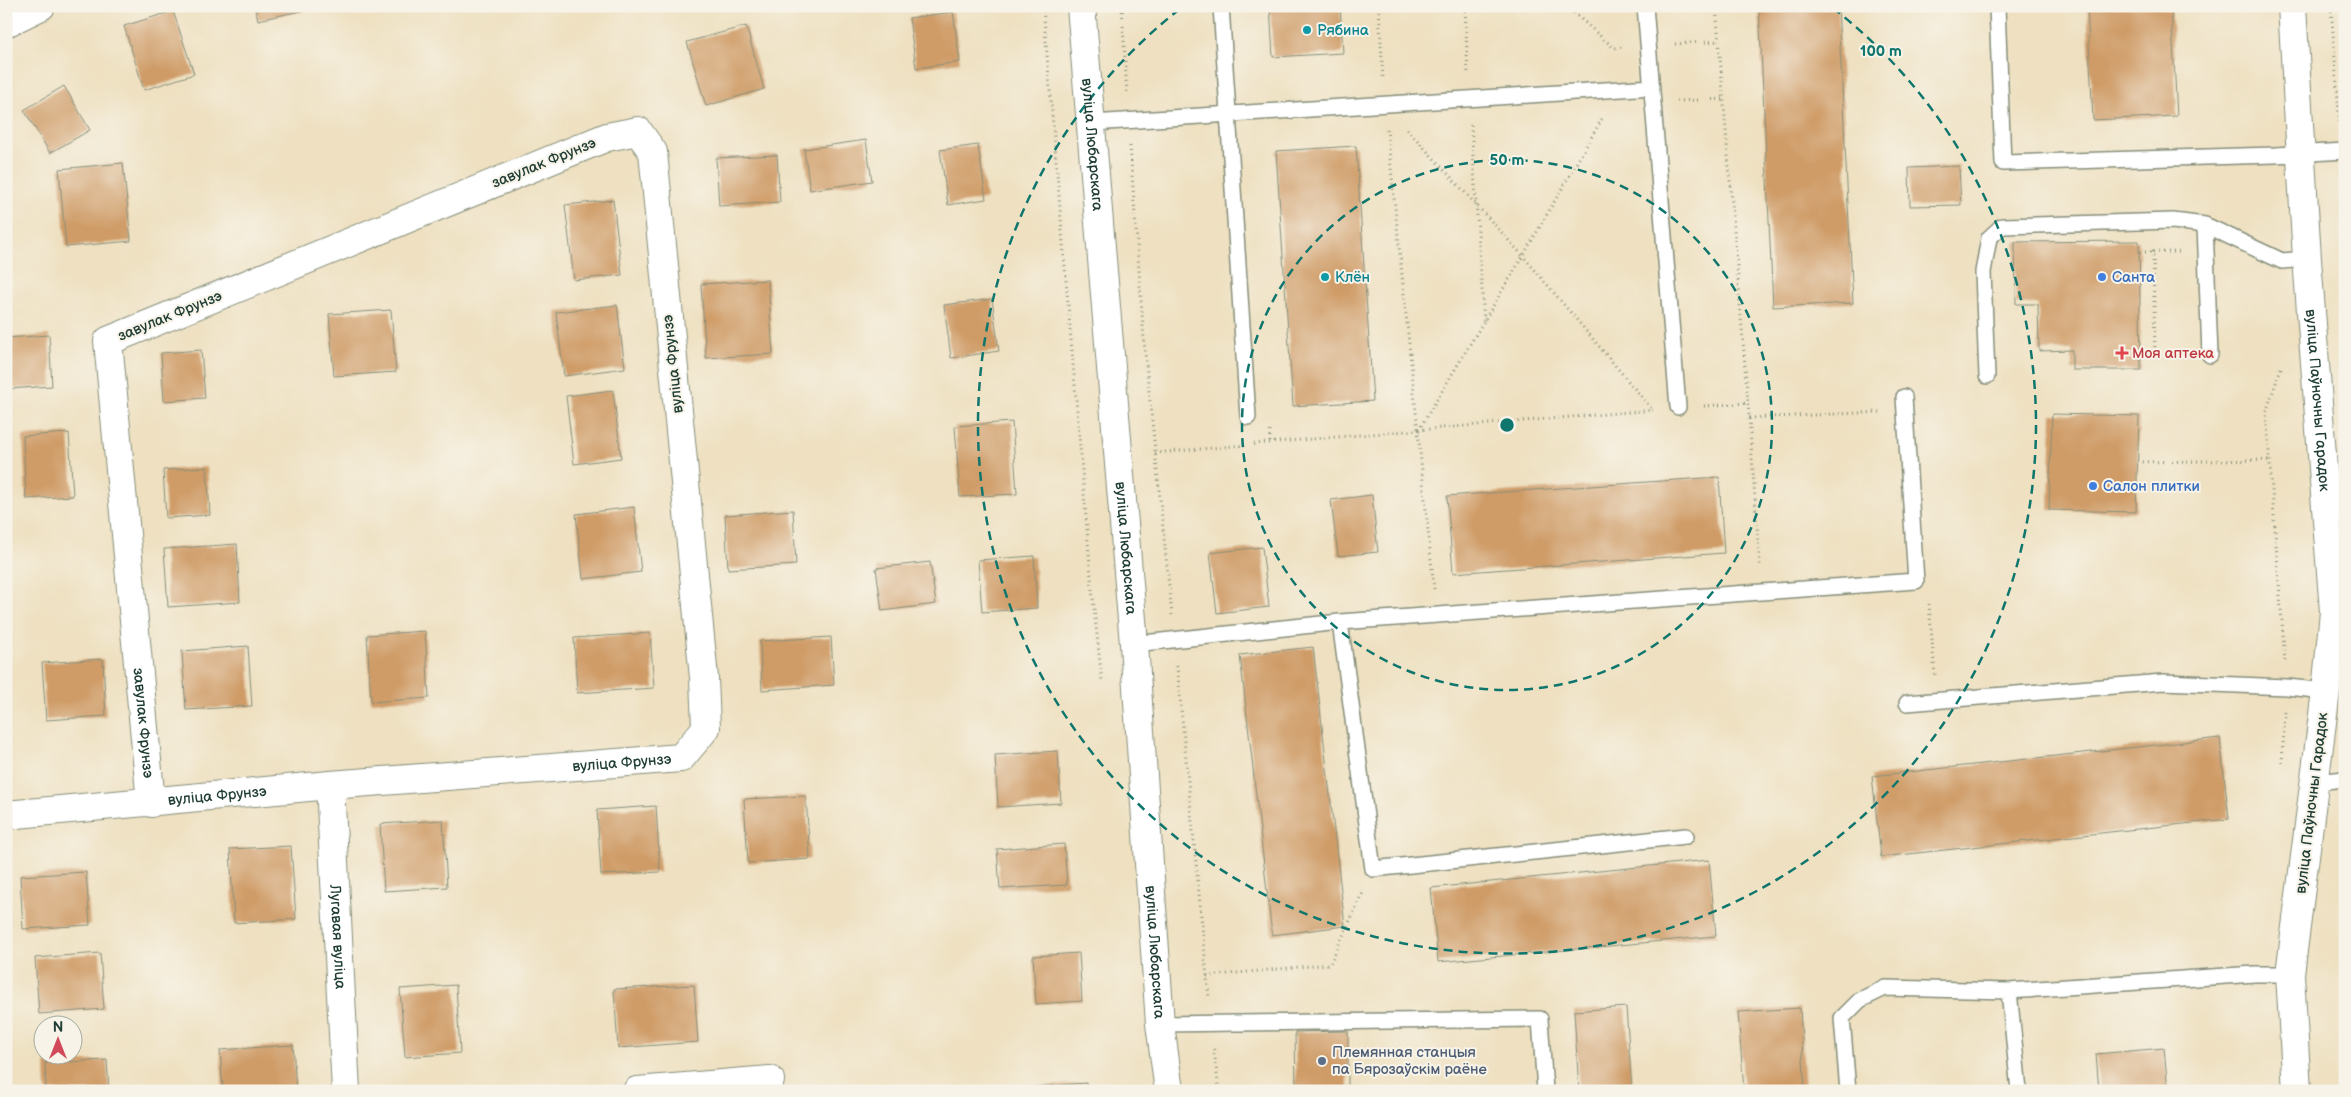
<svg xmlns="http://www.w3.org/2000/svg" width="2351" height="1097" font-family="'Balsamiq Sans',sans-serif">
	<style>
		.building { fill: #cf9c67 }
		.lines { fill: none; stroke-linecap: round; stroke-linejoin: round }
		.lane-casing { stroke: #868e7a; stroke-width: 18 }
		.street-casing { stroke: #868e7a; stroke-width: 30 }
		.secondary-casing { stroke: #868e7a; stroke-width: 30 }
		.path { stroke: #868e7a; stroke-width: 3; stroke-dasharray: 1 4; stroke-linecap: butt }
		.lane { stroke: #fff; stroke-width: 15 }
		.street { stroke: #fff; stroke-width: 28 }
		.secondary { stroke: #fff; stroke-width: 28 }
		.ring { fill: none; stroke: #0f766e; stroke-width: 2.5; stroke-dasharray: 9 6 }
		.culture-dot { fill: #0f9aa8; stroke: #f7f3e8; stroke-width: 2 }
		.shop-dot { fill: #3f7fe0; stroke: #f7f3e8; stroke-width: 2 }
		.health-dot { fill: #e0444e; stroke: #f7f3e8; stroke-width: 2 }
		.service-dot { fill: #5c6f8a; stroke: #f7f3e8; stroke-width: 2 }
		.labels { text-anchor: middle; dominant-baseline: central; stroke-width: 4; stroke-linejoin: round; paint-order: stroke }
		.culture-label { font-size: 15px; fill: #0d838f; stroke: #f7f3e8; text-anchor: start }
		.street-label { font-size: 15px; fill: #1f3d34; stroke: #f7f3e8 }
		.shop-label { font-size: 15px; fill: #366cbe; stroke: #f7f3e8; text-anchor: start }
		.health-label { font-size: 15px; fill: #be3a42; stroke: #f7f3e8; text-anchor: start }
		.service-label { font-size: 15px; fill: #4e5e75; stroke: #f7f3e8; text-anchor: start }
		.centre { fill: #0f766e; stroke: #f7f3e8; stroke-width: 2.5 }
		.ring-label { font-size: 15px; text-anchor: middle; font-weight: bold; fill: #0f766e; stroke: #f7f3e8; stroke-width: 4; stroke-linejoin: round; paint-order: stroke }
	</style>
	<rect width="100%" height="100%" fill="#f7f3e8"/>
	<filter id="ink" filterUnits="userSpaceOnUse"><feTurbulence type="fractalNoise" baseFrequency=".02" numOctaves="2"/><feDisplacementMap in="SourceGraphic" scale="10" xChannelSelector="R" yChannelSelector="G"/><feConvolveMatrix kernelMatrix="1 2 1 2 8 2 1 2 1" color-interpolation-filters="sRGB"/></filter>
	<filter id="wash" filterUnits="userSpaceOnUse"><feTurbulence type="fractalNoise" baseFrequency=".0096" numOctaves="4" result="noise"/><feDisplacementMap in="SourceGraphic" scale="20" xChannelSelector="R" yChannelSelector="G"/><feGaussianBlur stdDeviation="1.12" result="paint"/><feColorMatrix in="noise" values="0 0 0 0 0 0 0 0 0 0 0 0 0 0 0 0 0 1.4 0 .05"/><feComposite in="paint" operator="in"/></filter>
	<g filter="url(#wash)">
		<rect width="100%" height="100%" fill="#eee0c0"/>
		<g id="blocks">
			<path class="building" d="M 255,6 L 320,6 L 320,7 L 258,20 Z
				M 1270,6 L 1340,6 L 1343,53 L 1273,57 Z
				M 1759,6 L 1838,6 L 1853,303 L 1773,307 Z
				M 2087,6 L 2171,6 L 2177,116 L 2093,120 Z
				M 173,11 L 194,74 L 144,90 L 124,26 Z
				M 953,12 L 960,62 L 916,68 L 909,18 Z
				M 746,26 L 764,89 L 706,106 L 687,42 Z
				M 64,86 L 90,130 L 50,153 L 24,110 Z
				M 866,140 L 872,181 L 810,190 L 804,149 Z
				M 978,145 L 986,199 L 948,205 L 940,150 Z
				M 1356,146 L 1373,401 L 1293,406 L 1276,151 Z
				M 777,155 L 780,202 L 719,206 L 716,158 Z
				M 123,163 L 131,241 L 66,247 L 59,169 Z
				M 1959,166 L 1961,205 L 1910,206 L 1909,168 Z
				M 613,200 L 622,275 L 574,280 L 565,205 Z
				M 2139,241 L 2141,370 L 2072,370 L 2072,350 L 2039,351 L 2038,304 L 2016,304 L 2015,242 Z
				M 768,280 L 773,354 L 706,358 L 701,284 Z
				M 992,299 L 999,351 L 951,358 L 944,305 Z
				M 617,305 L 625,368 L 564,376 L 556,312 Z
				M 391,310 L 396,372 L 334,376 L 329,314 Z
				M 49,335 L 52,386 L 9,389 L 6,338 Z
				M 201,350 L 205,398 L 164,401 L 161,353 Z
				M 613,390 L 621,458 L 574,464 L 566,396 Z
				M 2052,414 L 2139,416 L 2136,512 L 2049,510 Z
				M 1012,422 L 1017,494 L 960,497 L 955,426 Z
				M 69,433 L 73,496 L 26,499 L 23,436 Z
				M 207,467 L 210,515 L 166,518 L 163,470 Z
				M 1719,477 L 1724,553 L 1453,573 L 1447,496 Z
				M 1372,495 L 1378,552 L 1338,556 L 1331,500 Z
				M 634,507 L 641,572 L 583,579 L 576,514 Z
				M 793,510 L 796,565 L 728,569 L 725,515 Z
				M 237,544 L 240,602 L 168,607 L 164,549 Z
				M 1262,547 L 1269,607 L 1217,613 L 1210,553 Z
				M 1034,556 L 1037,608 L 982,612 L 978,560 Z
				M 930,562 L 936,604 L 882,611 L 876,568 Z
				M 425,631 L 429,698 L 371,702 L 367,635 Z
				M 650,633 L 654,688 L 577,693 L 574,638 Z
				M 831,637 L 834,685 L 762,690 L 760,641 Z
				M 248,646 L 252,706 L 186,710 L 182,651 Z
				M 1313,647 L 1345,926 L 1272,935 L 1240,655 Z
				M 103,659 L 106,716 L 46,720 L 42,663 Z
				M 2220,738 L 2229,819 L 1881,857 L 1872,776 Z
				M 1058,751 L 1061,803 L 998,807 L 995,755 Z
				M 806,796 L 810,859 L 748,863 L 744,799 Z
				M 656,806 L 660,872 L 601,875 L 597,810 Z
				M 443,820 L 447,887 L 384,891 L 380,824 Z
				M 1064,844 L 1067,885 L 1000,889 L 997,849 Z
				M 291,846 L 296,919 L 234,923 L 230,849 Z
				M 1709,860 L 1716,936 L 1438,962 L 1431,888 Z
				M 86,872 L 90,925 L 23,929 L 20,876 Z
				M 100,953 L 104,1009 L 39,1014 L 35,958 Z
				M 1079,953 L 1082,1001 L 1036,1004 L 1033,956 Z
				M 456,985 L 460,1053 L 405,1057 L 400,989 Z
				M 694,985 L 698,1042 L 618,1048 L 614,989 Z
				M 1626,1007 L 1632,1091 L 1579,1091 L 1574,1011 Z
				M 1800,1008 L 1805,1091 L 1744,1091 L 1738,1012 Z
				M 1348,1031 L 1348,1091 L 1296,1091 L 1295,1032 Z
				M 293,1045 L 296,1091 L 223,1091 L 220,1050 Z
				M 2164,1048 L 2168,1091 L 2099,1091 L 2096,1054 Z
				M 107,1060 L 109,1091 L 46,1091 L 45,1063 Z
				M 1086,1083 L 1087,1091 L 1034,1091 L 1033,1087 Z"/>
		</g>
	</g>
	<g filter="url(#ink)">
		<use href="#blocks" fill-opacity="0" stroke="#868e7a" stroke-width="1"/>
		<g class="lines">
			<g class="lane-casing">
				<path id="lane" d="M 1221,6 L 1248,417
					M 1645,6 L 1678,407
					M 1997,6 L 2003,163 L 2275,155 L 2345,151
					M 1092,123 L 1652,87
					M 2210,355 L 2205,225 L 2282,261 L 2307,259
					M 1987,376 L 1983,272 L 1989,238 L 2002,226 L 2173,221 L 2205,225
					M 1340,622 L 1916,581 L 1904,397
					M 1134,644 L 1340,622 L 1373,869 L 1686,836
					M 1907,703 L 2163,682 L 2287,687 L 2326,691
					M 2315,782 L 2345,779
					M 2009,991 L 2019,1091
					M 1160,1024 L 1540,1019 L 1545,1091
					M 1848,1091 L 1842,1018 L 1860,1000 L 1885,988 L 2009,991 L 2255,974 L 2290,974"/>
			</g>
			<g class="street-casing">
				<g id="street">
					<path id="s1" d="M 2292,6 L 2307,259 L 2334,612 L 2326,691 L 2290,974 L 2297,1091"/>
					<path d="M 6,23 L 41,6"/>
					<path id="s2" d="M 330,785 L 346,1091"/>
					<path id="s3" d="M 6,815 L 330,785 L 681,758 L 706,728 L 704,678 L 653,152 L 638,131 L 607,137 L 108,341 L 151,803"/>
					<path d="M 637,1091 L 770,1080"/>
				</g>
			</g>
			<g class="secondary-casing">
				<g id="secondary">
					<path id="s4" d="M 1081,6 L 1134,644 L 1160,1024 L 1169,1091"/>
				</g>
			</g>
			<path class="path" d="M 1043,6 L 1092,589 L 1102,681
				M 1122,6 L 1127,94
				M 1379,6 L 1383,78
				M 1465,6 L 1468,74
				M 1566,6 L 1614,48 L 1624,47
				M 1716,6 L 1748,403
				M 2331,6 L 2340,127
				M 1675,44 L 1719,41
				M 1677,101 L 1724,99
				M 1471,125 L 1484,321
				M 1387,129 L 1418,431
				M 1407,129 L 1523,256 L 1651,408
				M 1130,146 L 1145,353 L 1172,615
				M 2344,178 L 2345,197
				M 2140,252 L 2153,252
				M 2141,353 L 2155,353 L 2153,252 L 2180,252
				M 2281,368 L 2266,412 L 2285,661
				M 1704,406 L 1748,403 L 1760,566
				M 1749,418 L 1881,412
				M 1270,431 L 1270,443
				M 1254,444 L 1653,410
				M 1155,453 L 1245,445
				M 2137,462 L 2271,460
				M 1434,589 L 1418,431 L 1523,256 L 1603,117
				M 1929,604 L 1935,675
				M 1177,666 L 1209,998
				M 2282,763 L 2285,712
				M 2345,909 L 2343,942 L 2345,986
				M 1207,976 L 1330,964 L 1363,892
				M 1214,1049 L 1219,1091"/>
			<use href="#lane" class="lane"/>
			<use href="#street" class="street"/>
			<use href="#secondary" class="secondary"/>
		</g>
	</g>
	<g class="ring">
		<circle cx="1507" cy="425" r="265"/>
		<path d="M1833 8A529 529 0 1 1 1181 8"/>
	</g>
	<g class="culture-dot">
		<circle cx="1307" cy="30" r="5"/>
		<circle cx="1325" cy="277" r="5"/>
	</g>
	<g class="shop-dot">
		<circle cx="2102" cy="277" r="5"/>
		<circle cx="2093" cy="486" r="5"/>
	</g>
	<path class="health-dot" d="M2119.5 345.5h5v5h5v5h-5v5h-5v-5h-5v-5h5z"/>
	<circle class="service-dot" cx="1322" cy="1061" r="5"/>
	<g class="labels">
		<g class="culture-label">
			<text x="1317" y="30">Рябина</text>
			<text x="1335" y="277">Клён</text>
		</g>
		<g class="street-label">
			<text stroke="none"><textPath href="#s4" startOffset="139">вуліца Любарскага</textPath></text>
			<text transform="translate(544 163) rotate(-22)">завулак Фрунзэ</text>
			<text transform="translate(170 316) rotate(-22)">завулак Фрунзэ</text>
			<text transform="translate(673 364) rotate(-96)">вуліца Фрунзэ</text>
			<text stroke="none"><textPath href="#s1" startOffset="395">вуліца Паўночны Гарадок</textPath></text>
			<text stroke="none"><textPath href="#s4" startOffset="544">вуліца Любарскага</textPath></text>
			<text stroke="none"><textPath href="#s3" startOffset="2275">завулак Фрунзэ</textPath></text>
			<text stroke="none"><textPath href="#s3" startOffset="618">вуліца Фрунзэ</textPath></text>
			<text stroke="none"><textPath href="#s3" startOffset="212">вуліца Фрунзэ</textPath></text>
			<text transform="translate(2312 803) rotate(-83)">вуліца Паўночны Гарадок</text>
			<text stroke="none"><textPath href="#s2" startOffset="152">Лугавая вуліца</textPath></text>
			<text stroke="none"><textPath href="#s4" startOffset="949">вуліца Любарскага</textPath></text>
		</g>
		<g class="shop-label">
			<text x="2112" y="277">Санта</text>
			<text x="2103" y="486">Салон плитки</text>
		</g>
		<g class="health-label">
			<text x="2132" y="353">Моя аптека</text>
		</g>
		<g class="service-label">
			<text x="1332" y="1052">Племянная станцыя<tspan x="1332" dy="17">па Бярозаўскім раёне</tspan></text>
		</g>
	</g>
	<circle cx="1507" cy="425" r="8" class="centre"/>
	<g class="ring-label">
		<text x="1881" y="56">100 m</text>
		<text x="1507" y="165">50 m</text>
	</g>
	<rect width="2351" height="1097" fill="none" stroke="#f7f3e8" stroke-width="25"/>
	<g transform="translate(58 1040)"><circle r="24" fill="#f7f3e8" stroke="#a1aaa0"/>
	<path d="M0-4L9 19L0 12L-9 19Z" fill="#d1495b"/>
	<text y="-8" font-size="14" font-weight="bold" text-anchor="middle" fill="#1f3d34">N</text>
	</g>
</svg>
